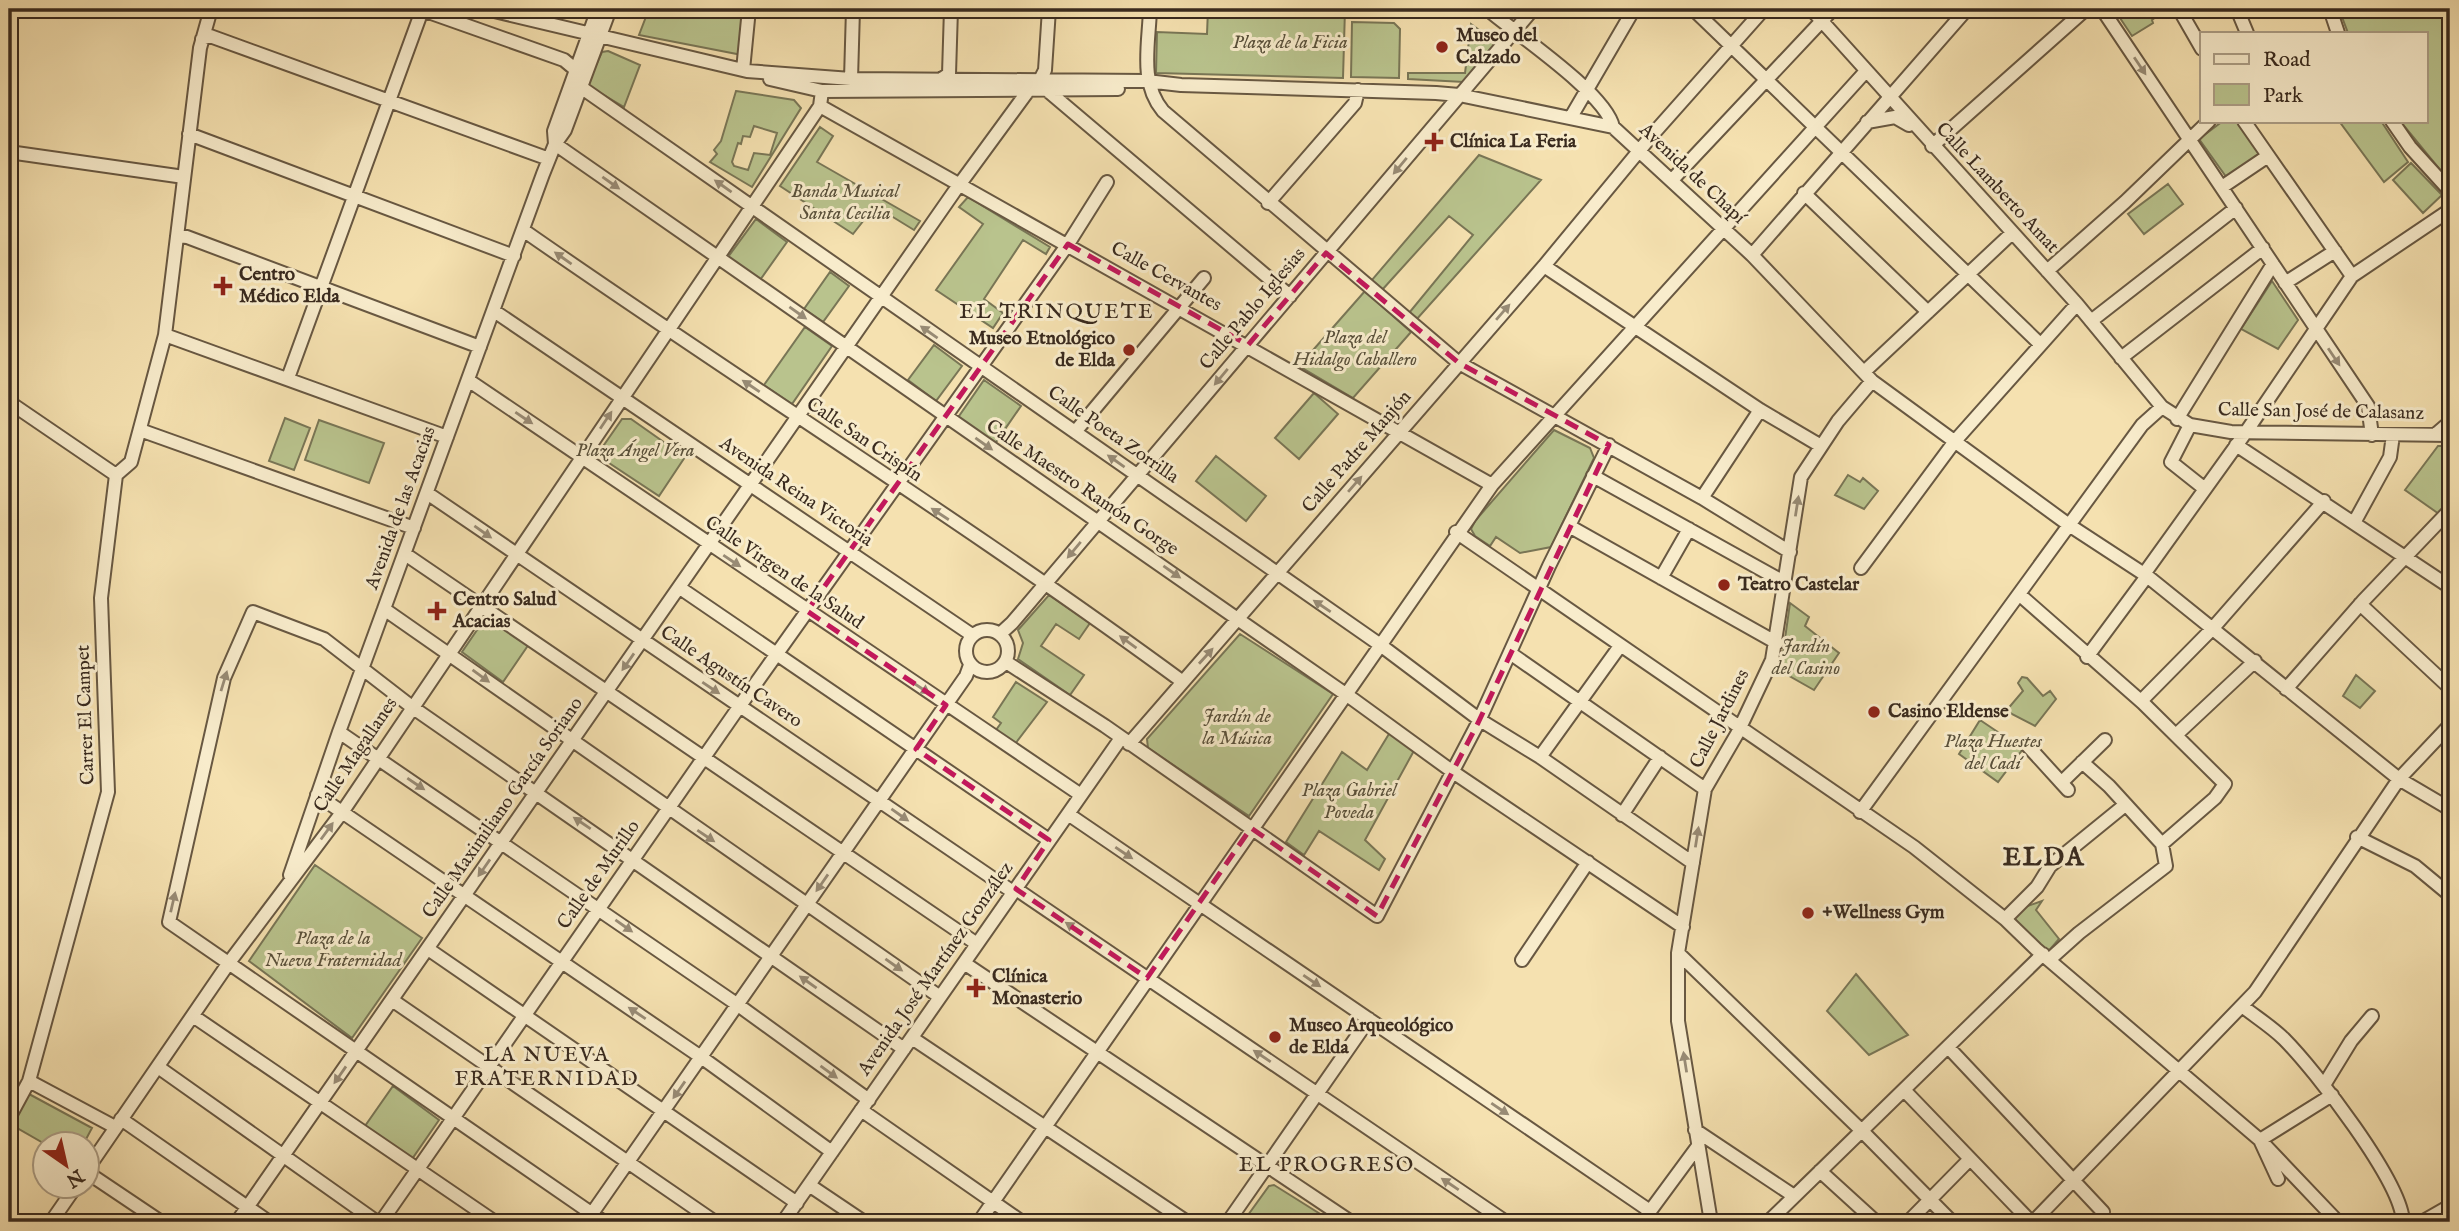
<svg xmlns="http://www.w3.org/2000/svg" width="2459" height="1231" font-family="'IM FELL English',serif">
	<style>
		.green { fill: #b9c38d; stroke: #797656; stroke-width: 2; fill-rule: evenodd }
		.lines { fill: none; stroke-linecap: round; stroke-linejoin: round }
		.minor-casing { stroke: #685842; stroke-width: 16 }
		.minor { stroke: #f8eccc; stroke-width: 12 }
		.oneway { fill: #988b75 }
		.marked { fill: none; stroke: #c2185b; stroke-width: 5; stroke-dasharray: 14 9; stroke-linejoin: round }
		.poi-dot { fill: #8f2418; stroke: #f8eccc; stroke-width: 2.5 }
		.labels { text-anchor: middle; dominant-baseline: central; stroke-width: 6; stroke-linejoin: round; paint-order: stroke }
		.poi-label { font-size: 19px; font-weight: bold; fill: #392a1e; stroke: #f8eccc; text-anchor: start }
		.park-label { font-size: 19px; font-style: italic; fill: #59503a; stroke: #f8eccc }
		.street-label { font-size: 19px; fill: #392a1e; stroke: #f8eccc }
		.neighbourhood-label { font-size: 21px; letter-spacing: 2px; fill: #392a1e; stroke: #f8eccc }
		.district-label { font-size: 26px; font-weight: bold; letter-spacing: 2px; fill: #392a1e; stroke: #f8eccc }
	</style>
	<rect width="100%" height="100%" fill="#f5e1b0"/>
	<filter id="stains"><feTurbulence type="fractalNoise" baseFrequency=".00286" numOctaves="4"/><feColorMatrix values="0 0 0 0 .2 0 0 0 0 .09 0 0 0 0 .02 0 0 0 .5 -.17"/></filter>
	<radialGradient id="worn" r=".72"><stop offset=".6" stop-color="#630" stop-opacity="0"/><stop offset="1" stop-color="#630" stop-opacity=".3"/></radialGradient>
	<path class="green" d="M 649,9 L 747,9 L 742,55 L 639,35 Z
		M 1208,9 L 1345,9 L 1343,78 L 1156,73 L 1157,32 L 1207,34 Z
		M 2114,9 L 2166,9 L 2152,20 L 2153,23 L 2132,36 Z
		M 2339,9 L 2450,9 L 2450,182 L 2400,121 L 2426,121 L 2426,33 L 2348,33 Z
		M 1352,22 L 1394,23 L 1400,29 L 1399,78 L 1351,77 Z
		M 1471,24 L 1498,44 L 1464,82 L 1408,79 L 1408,73 L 1465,73 Z
		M 608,51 L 640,65 L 624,107 L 587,85 L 602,52 Z
		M 736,91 L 794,100 L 801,108 L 752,187 L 710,162 L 717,154 L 714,150 L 721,141 ZM 754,126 L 777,133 L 770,155 L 754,153 L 748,170 L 734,166 L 732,162 L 738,143 L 741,144 L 743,136 L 750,137 Z
		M 2223,121 L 2236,121 L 2260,153 L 2227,178 L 2199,139 Z
		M 2339,121 L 2381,121 L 2408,162 L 2384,182 Z
		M 820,127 L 833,136 L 817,162 L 920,221 L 914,230 L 875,206 L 853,234 L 780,186 Z
		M 1479,155 L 1541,180 L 1416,320 L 1409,313 L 1473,235 L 1449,216 L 1382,290 L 1371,281 Z
		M 2411,163 L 2442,195 L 2423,213 L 2393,180 Z
		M 2168,184 L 2183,204 L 2144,234 L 2128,214 Z
		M 968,197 L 1050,247 L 1046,254 L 1023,240 L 984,299 L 1003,313 L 993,328 L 936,290 L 983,224 L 959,207 Z
		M 756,219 L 787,242 L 760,280 L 728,257 Z
		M 830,272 L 849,286 L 823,322 L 804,309 Z
		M 2272,281 L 2298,320 L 2278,349 L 2241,329 Z
		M 1365,291 L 1411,332 L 1353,398 L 1299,366 Z
		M 805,327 L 832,346 L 792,404 L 764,385 Z
		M 934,345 L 962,366 L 936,401 L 908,380 Z
		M 984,380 L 1021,406 L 994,445 L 957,419 Z
		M 1314,393 L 1338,414 L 1299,459 L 1275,438 Z
		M 285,418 L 310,428 L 294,470 L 269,461 Z
		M 622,419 L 631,419 L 685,457 L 659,496 L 597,455 Z
		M 319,420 L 384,443 L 369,483 L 305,460 Z
		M 1554,430 L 1590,448 L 1594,458 L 1551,547 L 1520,553 L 1496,537 L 1490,546 L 1475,536 L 1471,529 L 1475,521 Z
		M 2438,446 L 2450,446 L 2450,501 L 2439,514 L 2405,490 Z
		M 1216,456 L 1266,496 L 1246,521 L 1196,481 Z
		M 1848,475 L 1860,482 L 1863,478 L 1878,491 L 1864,509 L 1835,495 Z
		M 1049,595 L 1090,623 L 1079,639 L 1056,624 L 1041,646 L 1084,675 L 1070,695 L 1018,659 L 1023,643 L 1018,630 Z
		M 1790,603 L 1809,617 L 1805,626 L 1839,653 L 1814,690 L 1777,669 L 1783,653 Z
		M 488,614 L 529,644 L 503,682 L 462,652 Z
		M 1240,634 L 1333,694 L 1249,816 L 1148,748 L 1147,739 Z
		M 2356,675 L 2375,691 L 2360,708 L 2343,696 Z
		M 2022,677 L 2027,678 L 2043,696 L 2050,691 L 2056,699 L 2035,726 L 2006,711 L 2023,691 L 2018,683 Z
		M 1016,682 L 1047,702 L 1015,744 L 996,730 L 1001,723 L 993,717 Z
		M 1980,720 L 2023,749 L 1998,782 L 1959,754 Z
		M 1392,729 L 1416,747 L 1365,840 L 1385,859 L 1379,870 L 1319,831 L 1304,855 L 1286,842 L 1342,752 L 1367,770 Z
		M 315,865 L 422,938 L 352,1038 L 249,961 Z
		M 2042,901 L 2036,910 L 2059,939 L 2046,954 L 2014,918 L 2022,908 Z
		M 1856,974 L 1908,1035 L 1869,1055 L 1827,1011 Z
		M 393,1086 L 439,1120 L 412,1159 L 365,1126 Z
		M 29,1094 L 92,1128 L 84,1143 L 45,1144 L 12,1125 Z
		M 1274,1185 L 1333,1222 L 1243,1222 L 1269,1186 Z"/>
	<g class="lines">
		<g class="minor-casing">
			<path id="minor" d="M 420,9 L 564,60 L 576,70
				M 486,9 L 747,71 L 851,79 L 1147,81 L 1181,85 L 1436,93 L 1459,95 L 1613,127 L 1752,255 L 1872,381 L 2069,525 L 2147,576 L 2399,779 L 2450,809
				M 1150,9 C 1149,44 1139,82 1163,111 L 1459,363 L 1702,498 L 1790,552
				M 1487,9 C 1515,33 1606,93 1613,127
				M 1693,9 L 2040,344
				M 1811,9 L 2077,304 L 2162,407 L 2190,425 L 2231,432 L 2450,435
				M 2102,9 L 2368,406 L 2372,435
				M 2179,9 L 2202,49
				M 2237,9 L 2247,33
				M 2330,9 L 2338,33
				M 202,39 L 210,36 L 549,159
				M 743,70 L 749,9
				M 770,79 L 822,91 L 1118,89
				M 851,79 L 853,9
				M 940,80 L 949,74 L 951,9
				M 582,88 L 1379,644 L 1480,720 L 1540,757 L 1693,863
				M 1048,91 L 1290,296
				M 820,106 L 1492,485
				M 1571,117 L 1634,9
				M 2244,121 L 2352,276
				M 2392,121 L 2410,147 L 2450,191
				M 1867,122 L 1895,117 L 1909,125
				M 189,134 L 514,256
				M 555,144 L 1354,700 L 1453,772 L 1683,927
				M 555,144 L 554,131 L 598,9
				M 1932,146 L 2086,9
				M 9,152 L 184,177
				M 1672,180 L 1833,9
				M 2222,187 L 2268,156
				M 1804,193 L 1928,312
				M 1268,203 L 1355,103 L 1358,90
				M 523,230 C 742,383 968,524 1183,682
				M 177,236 L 187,237 L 480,347
				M 1752,255 L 1967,9
				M 1544,266 L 1760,410 L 1821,446
				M 2047,271 L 2125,202 L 2209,121
				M 2285,283 L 2335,251
				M 494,311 L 972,635
				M 2091,321 L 2236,208
				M 165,335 L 447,437
				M 2121,358 L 2263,248
				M 1864,372 L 2012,233
				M 288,378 L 420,16 L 425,11
				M 468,380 L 1081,795
				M 9,402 L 116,475
				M 2177,419 L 2273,264
				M 2190,425 L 2171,462 L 2205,489
				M 140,430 L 414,528
				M 1075,432 L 1204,278
				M 2436,434 L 2450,422
				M 2236,445 L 2450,587
				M 1593,476 L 1784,582
				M 427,493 L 1013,892
				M 1702,498 L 1760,410
				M 2355,521 L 2390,457 L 2393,435
				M 1569,526 L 1777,643
				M 1456,532 L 1914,847 L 2005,919 L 2036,949 L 2260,1140 L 2338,1222
				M 405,554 L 977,944
				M 1861,568 L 1955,441 L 2077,304
				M 2144,574 L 2246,432 L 2352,276 L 2450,210
				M 1661,578 L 1689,529
				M 680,588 L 1049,840
				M 2020,595 L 2143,703 L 2225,784 L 2215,798 L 2162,844
				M 2360,604 L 2450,688
				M 384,609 L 940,997
				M966 651a21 21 0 1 1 42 0a21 21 0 1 1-42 0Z
				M 1000,634 L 1012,623 L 1533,9
				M 1510,653 L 1705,789
				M 2087,657 L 2147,576
				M 1006,662 L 1105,726 L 1377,916 L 1478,723 L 1549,566 L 1609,445
				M 2286,689 L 2363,601 L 2450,510
				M 2141,701 L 2213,628 L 2324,501
				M 339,732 L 738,1005 L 869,1100
				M 2177,734 L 2255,661
				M 1129,744 L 1544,266 L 1653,134 L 1764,9
				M 2027,745 L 2068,790
				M 1540,757 L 1620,646
				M 2062,782 L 2105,740
				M 317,795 L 701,1057 L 832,1152
				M 1860,812 L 2142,425 L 2162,407
				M 1068,814 L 1650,1211
				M 1622,815 L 1660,757
				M 2357,837 L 2415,866 L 2450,895
				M 290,875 L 339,732 L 543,174 L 555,144 L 565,130 L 610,9
				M 1016,889 L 1506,1222
				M 2005,919 L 2037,887 L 2050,866 L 2125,805
				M 428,949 L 797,1203
				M 1678,953 L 1862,1131 L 1952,1222
				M 2050,959 L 2079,933 L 2166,866 L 2162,844 L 2109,786 L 2082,762
				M 1522,960 L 1588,862
				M 964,963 L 1351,1222
				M 392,1000 L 715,1222
				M 2242,1006 C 2256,1017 2272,1027 2284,1039 C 2315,1070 2402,1182 2403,1222
				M 193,1016 L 495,1222
				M 912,1038 L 1187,1222
				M 1948,1047 L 2103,1212 L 2095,1222
				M 158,1067 L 377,1222
				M 29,1081 L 115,1127
				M 2324,1085 L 2351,1041 L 2372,1016
				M 1904,1090 L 2031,1222
				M 861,1110 L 1022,1222
				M 9,1118 L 29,1081 L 108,792 L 101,598 L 116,475 L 131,462 L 165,335 L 200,48 L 211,9
				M 121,1119 L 269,1222
				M 1695,1130 L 1794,1196
				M 88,1168 L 228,964 L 343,811 L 820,106 L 822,91
				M 1820,1171 L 1876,1222
				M 88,1173 L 161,1222
				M 2278,1179 L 2260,1140 L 2332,1095
				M 809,1185 L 864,1222
				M 51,1222 L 76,1186
				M 237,1222 L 954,192 L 1028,91 L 1040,80 L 1045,70 L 1049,9
				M 381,1222 L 739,707 L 1068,244 L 1107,182
				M 586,1222 L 966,676 L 970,665
				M 604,1222 L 169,922 L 224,678 L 253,612 L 324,639 L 412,707 L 904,1049
				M 783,1222 L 1121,738
				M 979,1222 L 1492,485 L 1866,71
				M 1228,1222 L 1369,1019
				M 1642,1222 L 1698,1146
				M 1711,1222 L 1678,1021 L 1678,953 L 1705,789 L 1737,734 L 1772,660 L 1801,477 L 1838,421 L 1872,381
				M 1768,1222 L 2043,954
				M 1908,1222 L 1970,1159
				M 2033,1222 L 2255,992 L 2399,779 L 2450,725
				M 2382,1222 L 2401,1222
				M 2422,1222 L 2450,1206
				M 2444,1222 L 2450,1216"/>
		</g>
		<use href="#minor" class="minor"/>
	</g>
	<defs><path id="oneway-solid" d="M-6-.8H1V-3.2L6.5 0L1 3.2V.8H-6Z" transform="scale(1.75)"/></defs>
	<g class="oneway">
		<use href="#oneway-solid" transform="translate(2140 66) rotate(56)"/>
		<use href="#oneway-solid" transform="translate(1400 166) rotate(130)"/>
		<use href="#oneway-solid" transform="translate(611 183) rotate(35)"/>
		<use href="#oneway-solid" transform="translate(723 186) rotate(-145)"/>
		<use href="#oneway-solid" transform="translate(563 258) rotate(-145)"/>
		<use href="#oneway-solid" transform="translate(1503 312) rotate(-49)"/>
		<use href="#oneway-solid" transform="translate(798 313) rotate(35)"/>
		<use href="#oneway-solid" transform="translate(929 332) rotate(-145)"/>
		<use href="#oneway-solid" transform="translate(2334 357) rotate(56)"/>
		<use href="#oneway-solid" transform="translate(1221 377) rotate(130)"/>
		<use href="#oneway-solid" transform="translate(751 386) rotate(-146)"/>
		<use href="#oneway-solid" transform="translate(524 418) rotate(34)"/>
		<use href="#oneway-solid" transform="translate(606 420) rotate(-56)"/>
		<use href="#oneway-solid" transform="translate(984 444) rotate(35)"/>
		<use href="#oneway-solid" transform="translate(1116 461) rotate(-145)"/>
		<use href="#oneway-solid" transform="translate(1355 484) rotate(-49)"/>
		<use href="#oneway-solid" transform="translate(1797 506) rotate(-81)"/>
		<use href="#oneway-solid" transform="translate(940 514) rotate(-147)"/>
		<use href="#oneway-solid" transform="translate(483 532) rotate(35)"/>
		<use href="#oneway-solid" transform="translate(1074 550) rotate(130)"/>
		<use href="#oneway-solid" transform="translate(732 561) rotate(34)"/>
		<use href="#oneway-solid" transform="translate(1172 572) rotate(35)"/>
		<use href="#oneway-solid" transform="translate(1322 606) rotate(-146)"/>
		<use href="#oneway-solid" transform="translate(1128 642) rotate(-144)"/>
		<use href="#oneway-solid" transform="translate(1206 656) rotate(-48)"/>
		<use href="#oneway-solid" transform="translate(628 662) rotate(125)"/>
		<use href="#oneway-solid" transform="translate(481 676) rotate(36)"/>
		<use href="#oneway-solid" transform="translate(224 681) rotate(-73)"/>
		<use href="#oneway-solid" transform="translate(711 688) rotate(34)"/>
		<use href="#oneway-solid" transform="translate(921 688) rotate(34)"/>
		<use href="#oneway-solid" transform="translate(416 784) rotate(34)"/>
		<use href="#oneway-solid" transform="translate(900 815) rotate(35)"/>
		<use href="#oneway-solid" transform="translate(582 823) rotate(-146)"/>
		<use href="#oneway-solid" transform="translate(327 831) rotate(-54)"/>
		<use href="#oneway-solid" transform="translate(706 836) rotate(34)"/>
		<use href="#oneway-solid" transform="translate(1697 837) rotate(-81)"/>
		<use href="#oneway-solid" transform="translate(1124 853) rotate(34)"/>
		<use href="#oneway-solid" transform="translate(484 868) rotate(125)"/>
		<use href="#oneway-solid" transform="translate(822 883) rotate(125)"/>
		<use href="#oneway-solid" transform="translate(173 902) rotate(-77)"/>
		<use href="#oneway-solid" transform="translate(624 926) rotate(35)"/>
		<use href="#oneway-solid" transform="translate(1074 928) rotate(-146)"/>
		<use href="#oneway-solid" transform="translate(894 965) rotate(35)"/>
		<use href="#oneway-solid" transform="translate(1312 981) rotate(34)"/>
		<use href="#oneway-solid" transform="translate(808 982) rotate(-145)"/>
		<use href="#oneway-solid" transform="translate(637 1013) rotate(-146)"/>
		<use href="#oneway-solid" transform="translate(1262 1056) rotate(-146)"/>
		<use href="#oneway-solid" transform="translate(1685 1062) rotate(-99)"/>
		<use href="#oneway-solid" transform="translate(829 1072) rotate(36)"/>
		<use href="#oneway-solid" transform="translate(340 1075) rotate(125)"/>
		<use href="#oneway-solid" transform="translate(679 1090) rotate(125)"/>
		<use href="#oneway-solid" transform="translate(1500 1109) rotate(34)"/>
		<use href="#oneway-solid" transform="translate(1450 1184) rotate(-146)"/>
	</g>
	<path class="marked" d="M 1068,244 L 1248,345 L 1326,253 L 1459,363 L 1609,445 L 1478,723 L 1377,916 L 1251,828 L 1147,978 L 1016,889 L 1049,840 L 916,749 L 946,705 L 807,611 Z"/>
	<g class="poi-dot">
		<circle cx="1442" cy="47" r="7"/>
		<path d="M1430.5 131.5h7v7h7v7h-7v7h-7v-7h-7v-7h7z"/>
		<path d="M219.5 275.5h7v7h7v7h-7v7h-7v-7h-7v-7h7z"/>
		<circle cx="1129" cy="350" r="7"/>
		<circle cx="1724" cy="585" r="7"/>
		<path d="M433.5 600.5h7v7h7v7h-7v7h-7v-7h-7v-7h7z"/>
		<circle cx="1874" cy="712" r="7"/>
		<circle cx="1808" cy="913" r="7"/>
		<path d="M972.5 977.5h7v7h7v7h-7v7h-7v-7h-7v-7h7z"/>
		<circle cx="1275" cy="1037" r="7"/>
	</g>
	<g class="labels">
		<g class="poi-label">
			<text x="1456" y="36">Museo del<tspan x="1456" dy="22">Calzado</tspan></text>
			<text x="1450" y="142">Clínica La Feria</text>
			<text x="239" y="275">Centro<tspan x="239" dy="22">Médico Elda</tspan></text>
			<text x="1115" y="339" text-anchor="end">Museo Etnológico<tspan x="1115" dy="22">de Elda</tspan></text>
			<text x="1738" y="585">Teatro Castelar</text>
			<text x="453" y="600">Centro Salud<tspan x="453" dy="22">Acacias</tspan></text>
			<text x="1888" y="712">Casino Eldense</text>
			<text x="1822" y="913">+Wellness Gym</text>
			<text x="992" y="977">Clínica<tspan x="992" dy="22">Monasterio</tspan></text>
			<text x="1289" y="1026">Museo Arqueológico<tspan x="1289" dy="22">de Elda</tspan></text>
		</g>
		<g class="park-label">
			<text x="1290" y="43">Plaza de la Ficia</text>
			<text x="845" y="192">Banda Musical<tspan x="845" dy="22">Santa Cecilia</tspan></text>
			<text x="1355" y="338">Plaza del<tspan x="1355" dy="22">Hidalgo Caballero</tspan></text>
			<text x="635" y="451">Plaza Ángel Vera</text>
			<text x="1806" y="647">Jardín<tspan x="1806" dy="22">del Casino</tspan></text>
			<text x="1237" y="717">Jardín de<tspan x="1237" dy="22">la Música</tspan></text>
			<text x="1993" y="742">Plaza Huestes<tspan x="1993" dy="22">del Cadí</tspan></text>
			<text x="1349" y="791">Plaza Gabriel<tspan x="1349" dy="22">Poveda</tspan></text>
			<text x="333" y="939">Plaza de la<tspan x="333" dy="22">Nueva Fraternidad</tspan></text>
		</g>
		<g class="street-label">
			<text transform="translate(1692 174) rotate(43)">Avenida de Chapí</text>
			<text transform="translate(1997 188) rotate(47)">Calle Lamberto Amat</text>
			<text transform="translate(1166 277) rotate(29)">Calle Cervantes</text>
			<text transform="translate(1253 309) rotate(-50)">Calle Pablo Iglesias</text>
			<text transform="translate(2321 412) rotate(1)">Calle San José de Calasanz</text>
			<text transform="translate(1113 435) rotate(35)">Calle Poeta Zorrilla</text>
			<text transform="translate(864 440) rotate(34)">Calle San Crispín</text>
			<text transform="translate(1357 452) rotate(-49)">Calle Padre Manjón</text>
			<text transform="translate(1082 488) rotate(34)">Calle Maestro Ramón Gorge</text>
			<text transform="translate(796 492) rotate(34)">Avenida Reina Victoria</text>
			<text transform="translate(401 508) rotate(-70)">Avenida de las Acacias</text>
			<text transform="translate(784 573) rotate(34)">Calle Virgen de la Salud</text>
			<text transform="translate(731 677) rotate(34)">Calle Agustín Cavero</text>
			<text transform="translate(86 715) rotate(-92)">Carrer El Campet</text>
			<text transform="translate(1720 719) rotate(-63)">Calle Jardines</text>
			<text transform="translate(356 755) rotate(-56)">Calle Magallanes</text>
			<text transform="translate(503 808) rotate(-55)">Calle Maximiliano García Soriano</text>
			<text transform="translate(599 875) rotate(-55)">Calle de Murillo</text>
			<text transform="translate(936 969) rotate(-55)">Avenida José Martínez González</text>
		</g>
		<g class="neighbourhood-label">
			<text x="1057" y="312">EL TRINQUETE</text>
			<text x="547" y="1055">LA NUEVA<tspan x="547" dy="24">FRATERNIDAD</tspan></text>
			<text x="1327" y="1165">EL PROGRESO</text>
		</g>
		<g class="district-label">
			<text x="2044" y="857">ELDA</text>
		</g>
	</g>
	<rect width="2459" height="1231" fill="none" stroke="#f5e1b0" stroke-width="35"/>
	<rect x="10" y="10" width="2438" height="1210" fill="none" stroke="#392a1e" stroke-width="3.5"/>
	<rect x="18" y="18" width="2424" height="1196" fill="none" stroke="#392a1e" stroke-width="2"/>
	<rect x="2200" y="32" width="228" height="91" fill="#f8eccc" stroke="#ac9e86" stroke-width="2"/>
	<rect x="2214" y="54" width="35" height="10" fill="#f8eccc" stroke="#ac9e86" stroke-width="2"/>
	<text x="2263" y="66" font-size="21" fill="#392a1e">Road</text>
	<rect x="2214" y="84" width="35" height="21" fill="#b9c38d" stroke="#ac9e86" stroke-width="2"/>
	<text x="2263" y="102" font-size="21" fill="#392a1e">Park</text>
	<g transform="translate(66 1165) rotate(146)"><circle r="33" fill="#f8eccc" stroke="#ac9e86" stroke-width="2"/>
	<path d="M0-5L12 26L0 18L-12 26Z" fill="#8f2418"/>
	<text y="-10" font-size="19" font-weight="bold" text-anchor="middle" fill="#392a1e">N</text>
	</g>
	<rect width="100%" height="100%" filter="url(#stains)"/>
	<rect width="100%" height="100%" fill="url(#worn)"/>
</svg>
